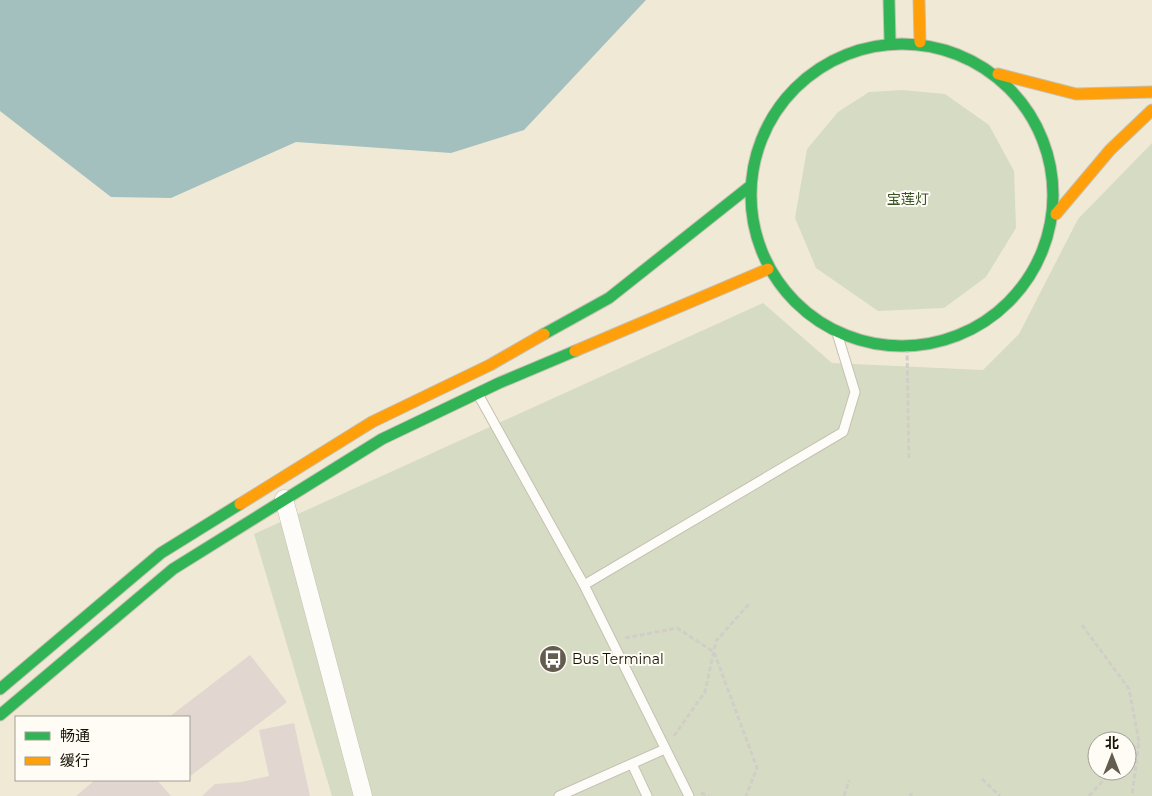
<svg xmlns="http://www.w3.org/2000/svg" width="1152" height="796" font-family="Montserrat,'Noto Sans SC',sans-serif">
	<style>
		.green { fill: #d6dcc4; fill-rule: evenodd }
		.water { fill: #a4c0be }
		.building { fill: #e1d6d0 }
		.lines { fill: none; stroke-linecap: round; stroke-linejoin: round }
		.lane-casing { stroke: #c6c0b1; stroke-width: 11 }
		.street-casing { stroke: #c6c0b1; stroke-width: 19 }
		.fast-casing { stroke: #c6c0b1; stroke-width: 13 }
		.slow-casing { stroke: #c6c0b1; stroke-width: 13 }
		.path { stroke: #d1cec8; stroke-width: 3; stroke-dasharray: 5 2.5; stroke-linecap: butt }
		.lane { stroke: #fdfcf9; stroke-width: 9 }
		.street { stroke: #fdfcf9; stroke-width: 18 }
		.fast { stroke: #30b455; stroke-width: 11 }
		.slow { stroke: #ff9f0a; stroke-width: 11 }
		.labels { text-anchor: middle; dominant-baseline: central; stroke-width: 4; stroke-linejoin: round; paint-order: stroke }
		.park-label { font-size: 14px; fill: #375225; stroke: #fefcf5 }
		.poi-label { font-size: 14px; fill: #151105; stroke: #fefcf5; text-anchor: start }
	</style>
	<rect width="100%" height="100%" fill="#f0e9d6"/>
	<path class="green" d="M 902,90 L 945,94 L 989,125 L 1014,171 L 1016,228 L 986,277 L 944,308 L 878,311 L 816,268 L 795,218 L 807,149 L 838,112 L 869,92 Z
		M 1152,143 L 1152,796 L 332,796 L 254,534 L 763,303 L 832,363 L 983,370 L 1019,334 L 1078,219 ZM 1097,741 L 1127,741 L 1127,771 L 1097,771 Z"/>
	<path class="water" d="M 0,0 L 646,0 L 524,130 L 451,153 L 296,142 L 171,198 L 111,197 L 0,111 Z"/>
	<path class="building" d="M 250,655 L 287,702 L 189,777 L 189,717 L 169,717 Z
		M 294,723 L 310,796 L 202,796 L 215,784 L 241,782 L 269,776 L 259,730 Z
		M 95,780 L 157,780 L 171,796 L 76,796 Z"/>
	<g class="lines">
		<g class="lane-casing">
			<path id="lane" d="M 479,396 L 584,585 L 689,796
				M 584,585 L 843,432 L 855,392 L 837,333
				M 632,764 L 647,796
				M 559,796 L 665,749"/>
		</g>
		<g class="street-casing">
			<path id="street" d="M 284,499 L 363,796"/>
		</g>
		<g class="fast-casing">
			<path id="fast" d="M 889,0 L 890,42
				M751 195a151 151 0 1 1 302 0a151 151 0 1 1-302 0Z
				M 544,334 L 609,298 L 749,187
				M 0,689 L 161,553 L 240,504
				M 0,715 L 173,569 L 382,439 L 499,383 L 575,351"/>
		</g>
		<g class="slow-casing">
			<path id="slow" d="M 919,0 L 920,42
				M 998,74 L 1076,94 L 1152,92
				M 1056,214 L 1110,150 L 1152,110
				M 575,351 L 768,269
				M 240,504 L 372,422 L 490,365 L 544,334"/>
		</g>
		<path class="path" d="M 907,348 L 909,460
			M 1082,625 L 1129,689 L 1139,742 L 1132,796
			M 625,638 L 677,628 L 714,652 L 757,768 L 746,796
			M 674,736 L 705,692 L 716,641 L 749,604
			M 1127,755 L 1139,743
			M 982,779 L 1000,796
			M 701,793 L 709,796
			M 911,793 L 911,796
			M 844,796 L 849,780
			M 1089,796 L 1112,771"/>
		<use href="#lane" class="lane"/>
		<use href="#street" class="street"/>
		<use href="#fast" class="fast"/>
		<use href="#slow" class="slow"/>
	</g>
	<defs>
		<g id="bus-disc" transform="scale(1.4375)"><circle r="9.5" fill="#625d4e" stroke="#fefcf5"/><path d="M-5-6H5V4H4V6H2V4H-2V6H-4V4H-5ZM-3.5-4V0h7V-4ZM-3.5 1.2v1.5H-2V1.2ZM2 1.2v1.5H3.5V1.2Z" fill="#fff"/></g>
	</defs>
	<g fill-rule="evenodd">
		<use href="#bus-disc" x="553" y="659"/>
	</g>
	<g class="labels">
		<g class="park-label">
			<text x="908" y="199">宝莲灯</text>
		</g>
		<g class="poi-label">
			<text x="572" y="659">Bus Terminal</text>
		</g>
	</g>
	<rect x="15" y="716" width="175" height="65" fill="#fefcf5" stroke="#a19e95"/>
	<rect x="25" y="732" width="25" height="8" fill="#30b455" stroke="#a19e95"/>
	<text x="60" y="741" font-size="15" fill="#151105">畅通</text>
	<rect x="25" y="757" width="25" height="8" fill="#ff9f0a" stroke="#a19e95"/>
	<text x="60" y="766" font-size="15" fill="#151105">缓行</text>
	<g transform="translate(1112 756)"><circle r="24" fill="#fefcf5" stroke="#a19e95"/>
	<path d="M0-4L9 19L0 12L-9 19Z" fill="#625d4e"/>
	<text y="-8" font-size="14" font-weight="bold" text-anchor="middle" fill="#151105">北</text>
	</g>
</svg>
